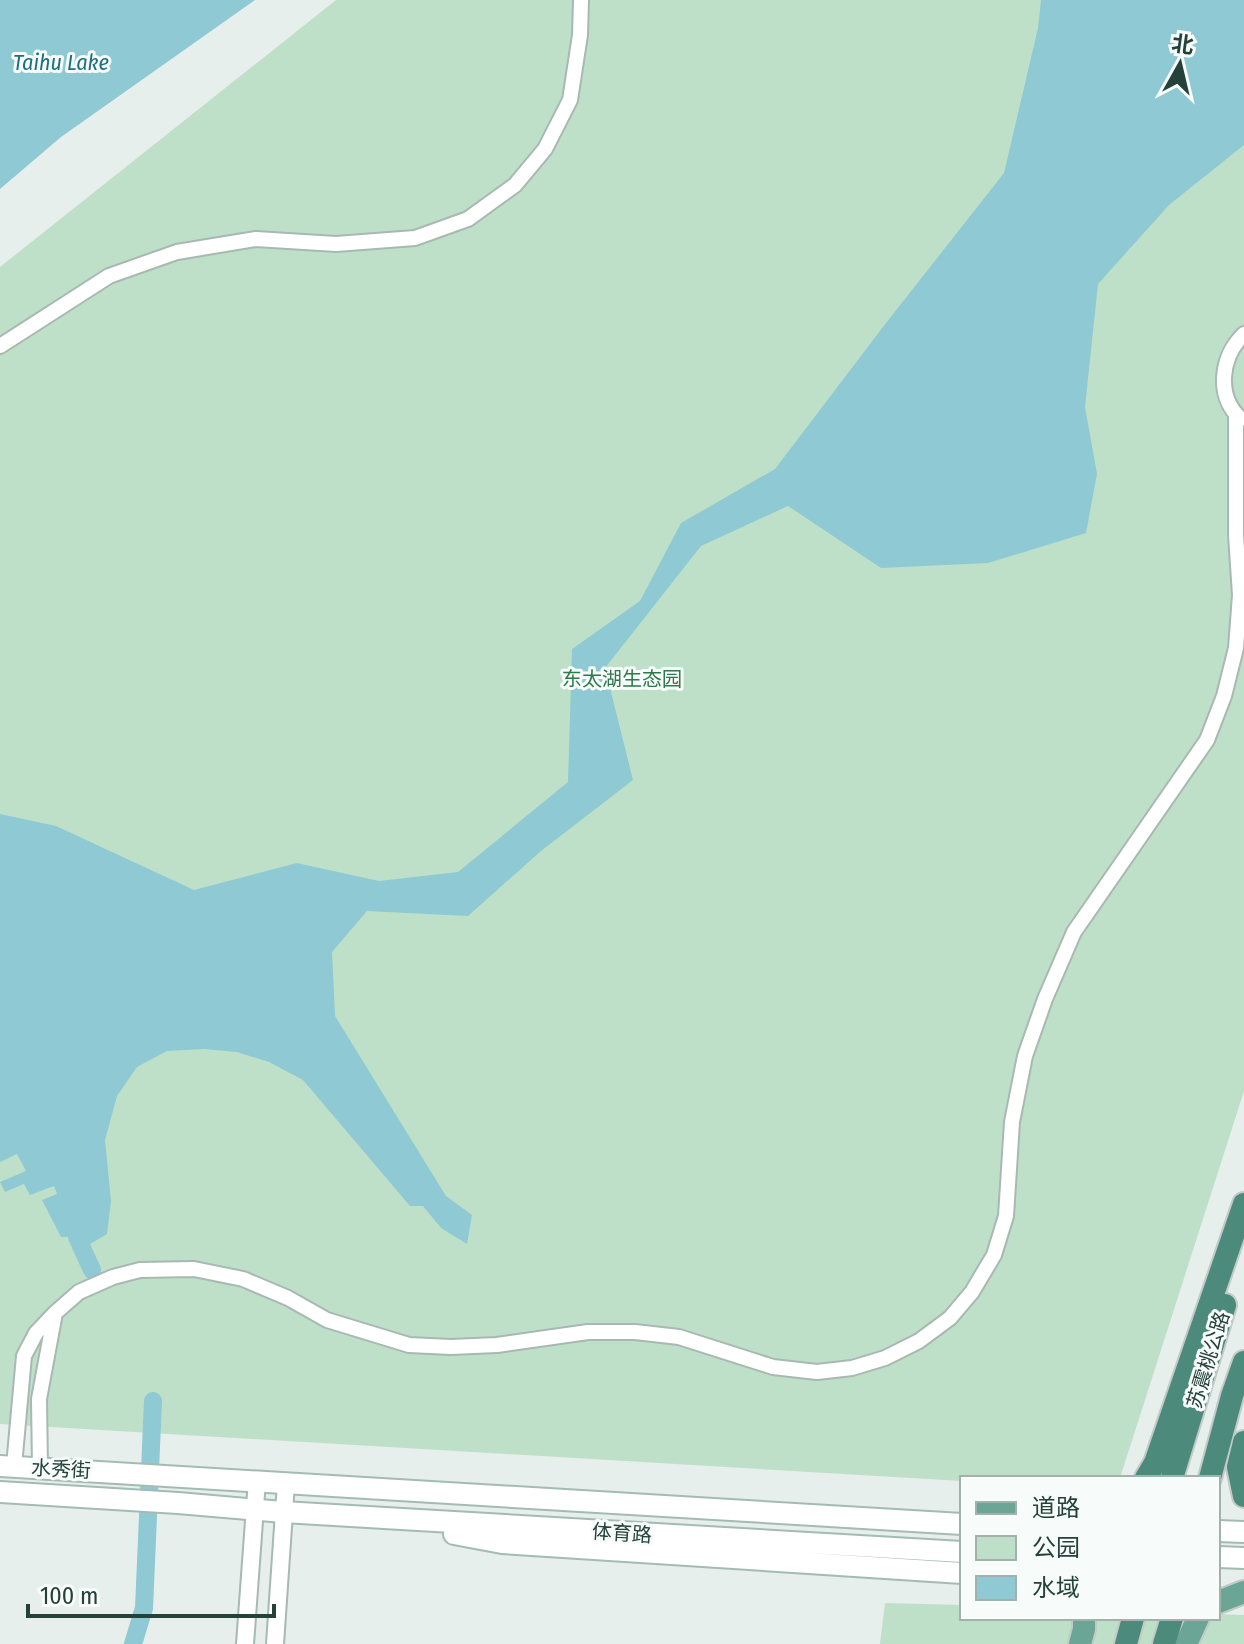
<svg xmlns="http://www.w3.org/2000/svg" width="1244" height="1644" font-family="'Fira Sans Condensed','Noto Sans SC',sans-serif">
	<style>
		.green { fill: #bfe0c8 }
		.water { fill: #8ec9d4 }
		.lines { fill: none; stroke-linecap: round; stroke-linejoin: round }
		.canal { stroke: #8ec9d4; stroke-width: 18 }
		.minor-casing { stroke: #a8b8b2; stroke-width: 18 }
		.tertiary-casing { stroke: #a8b8b2; stroke-width: 20 }
		.secondary-casing { stroke: #a4bbb3; stroke-width: 24 }
		.primary-casing { stroke: #c2cac8; stroke-width: 26 }
		.trunk-casing { stroke: #c2cac8; stroke-width: 26 }
		.minor { stroke: #fff; stroke-width: 14 }
		.tertiary { stroke: #fff; stroke-width: 16 }
		.secondary { stroke: #fff; stroke-width: 20 }
		.primary { stroke: #6aa596; stroke-width: 22 }
		.trunk { stroke: #4c8a7c; stroke-width: 22 }
		.labels { text-anchor: middle; dominant-baseline: central; stroke-width: 6; stroke-linejoin: round; paint-order: stroke }
		.park-label { font-size: 20px; fill: #2d7a4b; stroke: #f7fbf9 }
		.street-label { font-size: 20px; fill: #24423a; stroke: #f7fbf9 }
		.water-label { font-size: 22px; font-style: italic; fill: #1c6f80; stroke: #f7fbf9 }
	</style>
	<rect width="100%" height="100%" fill="#e6efeb"/>
	<path class="green" d="M 336,0 L 1244,0 L 1244,1091 L 1120,1478 L 962,1478 L 962,1481 L 0,1424 L 0,267 Z
		M 885,1603 L 962,1605 L 962,1618 L 1218,1618 L 1218,1614 L 1244,1615 L 1244,1644 L 880,1644 Z"/>
	<path class="water" d="M 0,0 L 255,0 L 61,137 L 0,189 Z
		M 1041,0 L 1244,0 L 1244,145 L 1169,205 L 1098,284 L 1085,407 L 1097,474 L 1086,533 L 988,563 L 881,568 L 788,506 L 701,546 L 605,668 L 633,780 L 541,851 L 468,916 L 367,911 L 332,952 L 335,1016 L 446,1196 L 472,1215 L 467,1244 L 441,1228 L 423,1206 L 410,1206 L 303,1080 L 269,1062 L 237,1052 L 204,1049 L 167,1051 L 137,1067 L 117,1096 L 105,1140 L 111,1201 L 107,1234 L 90,1244 L 77,1237 L 61,1237 L 42,1200 L 57,1194 L 54,1186 L 30,1195 L 24,1184 L 5,1192 L 0,1182 L 26,1171 L 17,1154 L 0,1162 L 0,814 L 56,826 L 194,890 L 297,863 L 379,881 L 458,872 L 568,782 L 572,649 L 640,601 L 681,523 L 775,469 L 886,323 L 1004,173 L 1038,28 Z"/>
	<g class="lines">
		<path class="canal" d="M 77,1237 L 92,1270
			M 133,1644 L 144,1608 L 153,1401"/>
		<g class="minor-casing">
			<path id="minor" d="M 0,346 L 109,276 L 177,252 L 256,239 L 336,244 L 415,238 L 468,219 L 515,185 L 545,149 L 570,100 L 580,35 L 581,0
				M 1241,419 C 1215,396 1221,356 1244,334
				M 55,1313 L 79,1292 L 113,1277 L 140,1270 L 194,1269 L 243,1279 L 288,1298 L 327,1320 L 409,1345 L 451,1347 L 497,1345 L 588,1332 L 635,1332 L 679,1337 L 773,1367 L 817,1372 L 852,1368 L 885,1358 L 919,1341 L 950,1318 L 972,1292 L 994,1255 L 1006,1216 L 1012,1122 L 1025,1056 L 1045,999 L 1074,932 L 1207,740 L 1224,696 L 1236,648 L 1240,595 L 1236,535 L 1236,414
				M 14,1466 L 24,1356 L 36,1333 L 55,1313 L 39,1399 L 40,1468"/>
		</g>
		<g class="tertiary-casing">
			<path id="tertiary" d="M 245,1644 L 257,1480
				M 275,1644 L 286,1483"/>
		</g>
		<g class="secondary-casing">
			<path id="secondary" d="M 0,1466 L 962,1524
				M 0,1492 L 178,1503 L 283,1512 L 962,1552
				M 1218,1531 L 1244,1532
				M 454,1534 L 502,1543 L 962,1573
				M 1218,1557 L 1244,1558"/>
		</g>
		<g class="primary-casing">
			<path id="primary" d="M 1218,1602 L 1244,1592
				M 1080,1644 L 1084,1629 L 1084,1618
				M 1186,1644 L 1198,1618"/>
		</g>
		<g class="trunk-casing">
			<path id="trunk" d="M 1244,1442 L 1238,1467 L 1244,1496
				M 1146,1478 L 1155,1463 L 1244,1204
				M 1172,1478 L 1225,1305
				M 1210,1478 L 1232,1396 L 1244,1362
				M 1126,1644 L 1133,1618
				M 1164,1644 L 1172,1618"/>
		</g>
		<use href="#minor" class="minor"/>
		<use href="#tertiary" class="tertiary"/>
		<use href="#secondary" class="secondary"/>
		<use href="#primary" class="primary"/>
		<use href="#trunk" class="trunk"/>
	</g>
	<g class="labels">
		<g class="park-label">
			<text x="622" y="679">东太湖生态园</text>
		</g>
		<g class="street-label">
			<text transform="translate(1208 1360) rotate(-73)">苏震桃公路</text>
			<text transform="translate(61 1469) rotate(3)">水秀街</text>
			<text transform="translate(622 1533) rotate(4)">体育路</text>
		</g>
		<g class="water-label">
			<text x="61" y="62">Taihu Lake</text>
		</g>
	</g>
	<rect x="960" y="1476" width="260" height="144" fill="#f7fbf9" stroke="#a3b1ad" stroke-width="2"/>
	<rect x="976" y="1502" width="40" height="12" fill="#6aa596" stroke="#a3b1ad" stroke-width="2"/>
	<text x="1032" y="1516" font-size="24" fill="#24423a">道路</text>
	<rect x="976" y="1536" width="40" height="24" fill="#bfe0c8" stroke="#a3b1ad" stroke-width="2"/>
	<text x="1032" y="1556" font-size="24" fill="#24423a">公园</text>
	<rect x="976" y="1576" width="40" height="24" fill="#8ec9d4" stroke="#a3b1ad" stroke-width="2"/>
	<text x="1032" y="1596" font-size="24" fill="#24423a">水域</text>
	<g transform="translate(1180 64) rotate(8)" stroke="#f7fbf9" stroke-width="6" paint-order="stroke">
	<path d="M0-6L14 30L0 20L-14 30Z" fill="#24423a"/>
	<text y="-12" font-size="22" font-weight="bold" text-anchor="middle" fill="#24423a">北</text>
	</g>
	<path d="M28 1604v12h246v-12" fill="none" stroke="#24423a" stroke-width="4"/>
	<text x="40" y="1604" font-size="24" fill="#24423a" stroke="#f7fbf9" stroke-width="6" paint-order="stroke">100 m</text>
</svg>
